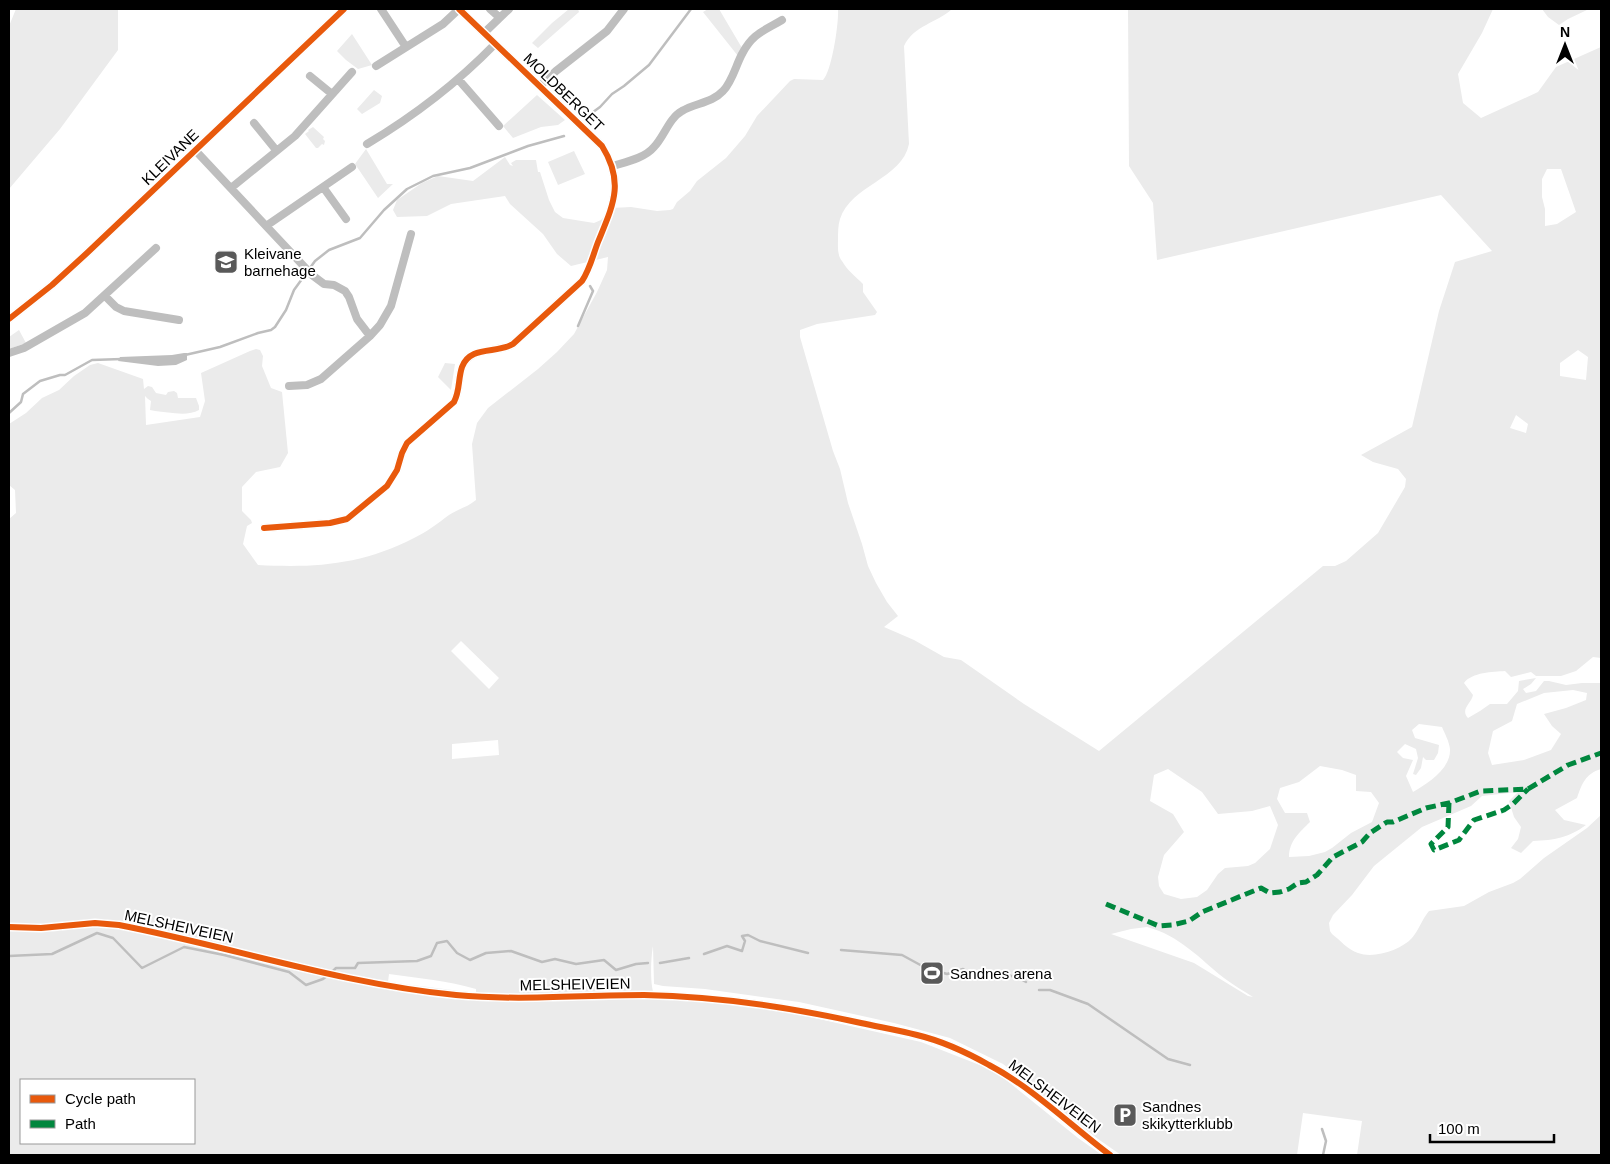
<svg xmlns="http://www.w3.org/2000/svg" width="1610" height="1164" font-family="Helvetica,sans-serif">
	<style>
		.green { fill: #ebebeb; fill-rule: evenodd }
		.water { fill: #bebebe }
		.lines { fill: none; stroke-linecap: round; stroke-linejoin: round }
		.stream { stroke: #bebebe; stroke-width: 2.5 }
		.street { stroke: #bebebe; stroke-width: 8 }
		.quiet { stroke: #00873e; stroke-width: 5; stroke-dasharray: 10 5; stroke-linecap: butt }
		.cycleway-casing { stroke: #fff; stroke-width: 9 }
		.cycleway { stroke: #e8590c; stroke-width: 6 }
		.labels { text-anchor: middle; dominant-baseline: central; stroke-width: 4; stroke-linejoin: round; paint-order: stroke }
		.street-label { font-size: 15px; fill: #000; stroke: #fff }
		.poi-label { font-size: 15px; fill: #000; stroke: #fff; text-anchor: start }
	</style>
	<rect width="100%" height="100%" fill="#fff"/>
	<path class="green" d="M 16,9 L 118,9 L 118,50 L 60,129 L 9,189 L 9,26 Z
		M 569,9 L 578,9 L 579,12 L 538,48 L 532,43 L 552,23 Z
		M 708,9 L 719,9 L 742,48 L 738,56 L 703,12 Z
		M 838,9 L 952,9 C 937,23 914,25 904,46 L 909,144 C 902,179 851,185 840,219 C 838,225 838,233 838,239 C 838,246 837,255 842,261 C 847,270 856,277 863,284 L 863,292 L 877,312 L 875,315 L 817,324 L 800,330 L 800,337 L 833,451 L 840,469 L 848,503 L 862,544 L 868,566 L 876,583 L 887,602 L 898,616 L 884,627 L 914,640 L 944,657 L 961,660 L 1024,704 L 1099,751 L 1323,566 L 1335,566 L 1346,561 L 1378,533 L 1405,487 L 1406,479 L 1398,469 L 1373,462 L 1361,455 L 1412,427 L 1439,311 L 1455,262 L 1492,251 L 1441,195 L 1157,260 L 1153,203 L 1129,166 L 1128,9 L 1493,9 L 1482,33 L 1458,74 L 1463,103 L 1481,118 L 1538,92 L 1556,67 L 1601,47 L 1601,658 L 1593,657 L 1576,671 L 1561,676 L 1536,676 L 1531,672 L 1511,677 L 1505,671 C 1493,672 1472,672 1464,683 L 1473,695 C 1471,704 1460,709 1468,718 L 1480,711 L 1490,704 L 1507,704 L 1518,691 L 1519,681 L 1536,678 L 1531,684 L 1523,689 L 1526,693 L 1536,691 L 1544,681 L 1549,681 L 1566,685 L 1582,683 L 1601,683 L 1601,769 C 1585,774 1582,784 1577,798 L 1555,810 L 1564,820 L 1586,825 C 1568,838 1555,840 1533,841 L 1521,853 L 1511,848 L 1518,839 L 1521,827 L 1514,817 L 1509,801 L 1518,792 L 1482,796 L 1471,806 L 1422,827 L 1374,866 L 1352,895 L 1333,915 L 1329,923 L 1330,931 L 1332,934 C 1340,940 1348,950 1358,953 C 1374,959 1401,950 1412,938 C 1419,930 1422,919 1429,911 L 1464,906 L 1489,892 L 1513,883 L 1520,879 L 1544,858 L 1587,828 L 1601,815 L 1601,1155 L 1357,1155 L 1362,1121 L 1303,1113 L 1297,1155 L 1121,1155 L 1098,1139 L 1003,1064 L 950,1038 L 894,1023 L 799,1002 L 705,989 L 663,986 L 654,984 L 653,946 C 651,956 649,990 656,998 L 757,1005 L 921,1042 L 995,1071 L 1078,1138 L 1102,1155 L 9,1155 L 9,519 L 16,513 L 15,490 L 9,485 L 9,424 L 26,413 L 42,398 L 59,390 L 74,376 L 90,365 L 98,363 L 143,379 L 144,389 L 148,386 L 152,387 L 156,393 L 166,395 L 168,392 L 174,391 L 177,393 L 178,398 L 196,398 L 199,406 L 199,410 C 187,417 168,412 155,411 L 150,410 L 151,401 L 148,399 L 145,396 L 146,425 L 200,417 L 205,401 L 201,373 L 250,351 L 256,349 L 260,350 L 263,356 L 262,366 L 271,388 L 282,392 L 288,453 L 280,467 L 256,472 L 242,487 L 242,511 L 251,520 L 252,523 L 247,526 L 243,544 L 258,565 C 316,568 361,565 414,538 C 427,532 438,523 449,515 C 458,509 468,507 476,500 L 472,444 L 477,423 L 488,408 L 538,369 L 557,352 L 574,334 L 597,292 L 607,270 L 608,257 L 571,266 L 557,254 L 543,234 L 510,204 L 505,196 L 451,204 L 427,216 L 397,217 L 393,210 L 397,200 L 422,183 L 438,176 L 473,181 L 505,157 L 510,165 L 513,166 L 511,163 L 516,160 L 536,160 L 538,172 L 540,172 L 549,200 L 555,212 L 563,218 L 594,223 L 601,220 L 609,210 L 612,208 L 631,207 L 657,211 L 670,210 L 673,209 L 677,202 L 690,191 L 697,181 L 726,158 L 745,136 L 757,116 L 790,81 L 794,79 L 823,80 C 832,71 839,22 838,9 ZM 1547,169 L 1561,169 L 1576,212 L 1557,224 L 1545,226 L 1545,209 L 1542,197 L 1542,179 ZM 1578,350 L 1588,357 L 1586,380 L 1560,376 L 1560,363 ZM 1516,415 L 1528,424 L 1526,433 L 1510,428 ZM 461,641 L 499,678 L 489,689 L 451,651 ZM 1573,690 L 1587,693 L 1586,700 L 1566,708 L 1544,714 L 1552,726 L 1561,734 L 1551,750 L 1524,760 L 1492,765 L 1488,753 L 1493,731 L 1512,721 L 1517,704 L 1544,693 ZM 1419,724 L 1442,727 C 1445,734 1449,741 1450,749 C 1451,769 1427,784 1413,792 L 1406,776 L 1413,760 L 1403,758 L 1397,752 L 1405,744 L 1416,749 L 1418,758 L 1413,774 L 1416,775 L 1421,768 L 1423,757 L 1426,760 L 1434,760 L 1438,753 L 1439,745 L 1415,738 L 1412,730 ZM 498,740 L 499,755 L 452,759 L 452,744 ZM 1320,766 L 1342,770 L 1356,775 L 1356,791 L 1371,792 L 1379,803 L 1372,822 L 1351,833 L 1332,848 L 1325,852 L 1309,856 L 1289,857 C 1289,841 1300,832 1310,822 L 1307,813 L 1285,813 L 1277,799 L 1280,788 L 1299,782 ZM 1168,769 L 1202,792 L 1218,814 L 1252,811 L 1270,806 L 1278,825 L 1270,849 L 1255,863 L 1248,866 L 1225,868 L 1218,874 L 1207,890 L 1197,897 L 1181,899 L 1164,894 L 1159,886 L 1158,877 L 1164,855 L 1184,832 L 1173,814 L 1150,801 L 1154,775 ZM 1147,927 C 1179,935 1200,959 1224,978 C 1233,985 1244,991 1253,997 L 1248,996 L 1194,963 L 1111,934 L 1131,929 ZM 389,974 C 419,978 448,981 476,989 L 476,993 L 388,982 ZM 21,1080 L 194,1080 L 194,1143 L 21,1143 Z
		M 1542,9 L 1589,9 L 1568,19 L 1559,25 L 1548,17 Z
		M 352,34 L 372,65 L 358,69 L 346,60 L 337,51 Z
		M 374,90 L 382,96 L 380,103 L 362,114 L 357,109 Z
		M 537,95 L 565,120 L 558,125 L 541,127 L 513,138 L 503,126 Z
		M 313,127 L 324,137 L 323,139 L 325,141 L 324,145 L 322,144 L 318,148 L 316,148 L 305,134 L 309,131 L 308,130 Z
		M 366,149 L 387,184 L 393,184 L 378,198 L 355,164 Z
		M 574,151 L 585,174 L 558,185 L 548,162 Z
		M 19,330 L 26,343 L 9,349 L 9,337 Z
		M 445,363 L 455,364 L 451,390 L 438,377 Z"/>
	<path class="water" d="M 184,353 L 187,353 L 187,360 L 176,365 L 158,366 L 118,361 L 120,357 L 172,355 Z"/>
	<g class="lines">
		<path class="stream" d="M 589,115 L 600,107 L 612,94 L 624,86 L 649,65 L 691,9
			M 578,326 L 593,291 L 590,286
			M 185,355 L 220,347 L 258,333 L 271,330 L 275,327 L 286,310 L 294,290 L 315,261 L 329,250 L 360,238 L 384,210 L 407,189 L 433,176 L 470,168 L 528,146 L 564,136
			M 9,413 L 21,402 L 23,394 L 40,381 L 60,375 L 65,375 L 92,360 L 122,359
			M 841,950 L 902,955 L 924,967 L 947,974 L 963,969 L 973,975 L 1000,974 L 1017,977 L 1026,982
			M 704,954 L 727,946 L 742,951 L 745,941 L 742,936 L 748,935 L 760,941 L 808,953
			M 9,956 L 52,954 L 97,933 L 113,938 L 142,968 L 184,947 L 224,955 L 289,972 L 306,985 L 323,979 L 327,976
			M 660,963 L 689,958
			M 332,972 L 336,968 L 355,968 L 358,963 L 417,961 L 431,956 L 437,943 L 447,941 L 457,953 L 470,960 L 486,953 L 511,951 L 542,962 L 555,959 L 576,964 L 604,960 L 616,970 L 636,964 L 648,963
			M 1039,990 L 1050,990 L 1088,1004 L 1168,1059 L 1190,1065
			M 1322,1129 L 1326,1141 L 1323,1155"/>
		<path class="street" d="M 381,9 L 406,47
			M 490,9 L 499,17
			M 484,33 L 509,9
			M 376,66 L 443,24 L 459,9
			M 310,76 L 332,94
			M 458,79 L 499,126
			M 540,86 L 556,71 L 607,31 L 624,9
			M 254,123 L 276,150
			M 367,144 C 414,116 457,83 495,44
			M 195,150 L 312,275 L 324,284 L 334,285 L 345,291 L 349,297 L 357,319 L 370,336
			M 613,166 C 626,162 645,158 654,147 C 664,137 669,118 682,111 C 695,103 712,103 723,91 C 732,82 736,65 742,54 C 753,33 764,31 782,20
			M 323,187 L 346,219
			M 231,188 L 295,136 L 352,72
			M 266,226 L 352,167
			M 105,296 L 116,307 L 124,311 L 179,320
			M 9,319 L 52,285 L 87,253 L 344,9
			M 9,353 L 24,348 L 85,313 L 156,248
			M 289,386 L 307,385 L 321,379 L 370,336 L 380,325 L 391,306 L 411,234
			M 264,528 L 330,523 L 347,519 L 387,486 L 397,470 L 402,453 L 407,443 L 454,402 C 460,391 458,379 462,367 C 470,345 497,354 513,344 L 582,281 C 590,269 593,255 598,242 C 613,205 625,183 602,146 L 459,9
			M 9,927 L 41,928 L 95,923 L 119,925 C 232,947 342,984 456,995 C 518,1001 582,995 644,995 C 718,996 789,1007 861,1023 C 879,1027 898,1030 917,1035 C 942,1041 966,1052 989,1065 C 1033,1088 1070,1125 1110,1155"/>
		<path class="quiet" d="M 1449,803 L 1448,827 L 1431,844 L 1434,850 L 1459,840 L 1474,820 L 1504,810 L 1513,804 L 1528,789
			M 1106,904 L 1159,926 L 1172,925 L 1189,921 L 1202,912 L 1261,888 L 1270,893 L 1280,892 L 1289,889 L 1298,883 L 1306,882 L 1317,875 L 1333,857 L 1362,842 L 1370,833 L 1387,822 L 1393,822 L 1426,808 L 1449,803 L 1481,791 L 1528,789 L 1568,765 L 1601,753"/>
		<g class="cycleway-casing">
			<path id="cycleway" d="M 9,319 L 52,285 L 87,253 L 344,9
				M 264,528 L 330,523 L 347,519 L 387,486 L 397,470 L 402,453 L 407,443 L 454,402 C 460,391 458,379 462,367 C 470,345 497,354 513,344 L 582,281 C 590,269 593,255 598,242 C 613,205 625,183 602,146 L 459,9
				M 9,927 L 41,928 L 95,923 L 119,925 C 232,947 342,984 456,995 C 518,1001 582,995 644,995 C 718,996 789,1007 861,1023 C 879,1027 898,1030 917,1035 C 942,1041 966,1052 989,1065 C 1033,1088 1070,1125 1110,1155"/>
		</g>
		<use href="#cycleway" class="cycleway"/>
	</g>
	<defs>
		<g id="school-square" transform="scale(1.25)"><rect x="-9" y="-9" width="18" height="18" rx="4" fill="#595959" stroke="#fff"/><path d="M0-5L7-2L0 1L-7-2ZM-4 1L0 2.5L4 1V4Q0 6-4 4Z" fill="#fff"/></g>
		<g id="stadium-square" transform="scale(1.25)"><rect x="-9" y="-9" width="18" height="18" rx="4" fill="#595959" stroke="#fff"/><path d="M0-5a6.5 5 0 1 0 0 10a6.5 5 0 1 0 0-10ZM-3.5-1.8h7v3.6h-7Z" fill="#fff"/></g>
		<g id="parking-square" transform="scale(1.25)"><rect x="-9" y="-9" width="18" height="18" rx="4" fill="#595959" stroke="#fff"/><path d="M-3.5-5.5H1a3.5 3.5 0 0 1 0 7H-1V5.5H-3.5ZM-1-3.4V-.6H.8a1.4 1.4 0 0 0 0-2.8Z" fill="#fff"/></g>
	</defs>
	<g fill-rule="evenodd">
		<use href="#school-square" x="226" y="262"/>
		<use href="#stadium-square" x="932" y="973"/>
		<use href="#parking-square" x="1125" y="1115"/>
	</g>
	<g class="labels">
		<g class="street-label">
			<text transform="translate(564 92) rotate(44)">MOLDBERGET</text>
			<text transform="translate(170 157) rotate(-44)">KLEIVANE</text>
			<text transform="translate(179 926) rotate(12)">MELSHEIVEIEN</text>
			<text transform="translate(575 984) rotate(-1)">MELSHEIVEIEN</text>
			<text transform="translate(1055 1096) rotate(37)">MELSHEIVEIEN</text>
		</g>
		<g class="poi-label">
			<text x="244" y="253">Kleivane<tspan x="244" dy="17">barnehage</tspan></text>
			<text x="950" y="973">Sandnes arena</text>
			<text x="1142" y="1106">Sandnes<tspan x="1142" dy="17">skikytterklubb</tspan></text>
		</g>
	</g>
	<rect width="1610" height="1164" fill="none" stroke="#000000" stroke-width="20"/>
	<rect x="20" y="1079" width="175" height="65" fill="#ffffff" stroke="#999999"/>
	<rect x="30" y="1095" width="25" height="8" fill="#e8590c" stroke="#999999"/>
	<text x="65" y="1104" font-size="15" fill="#000000">Cycle path</text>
	<rect x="30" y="1120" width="25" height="8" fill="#00873e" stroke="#999999"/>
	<text x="65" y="1129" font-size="15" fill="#000000">Path</text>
	<g transform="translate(1565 45)" stroke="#ffffff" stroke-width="4" paint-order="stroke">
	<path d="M0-4L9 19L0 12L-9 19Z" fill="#000000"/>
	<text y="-8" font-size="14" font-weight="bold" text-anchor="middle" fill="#000000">N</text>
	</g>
	<path d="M1430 1134v8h124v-8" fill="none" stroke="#000000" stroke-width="2.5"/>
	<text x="1438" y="1134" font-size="15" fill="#000000" stroke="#ffffff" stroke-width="4" paint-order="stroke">100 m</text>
</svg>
